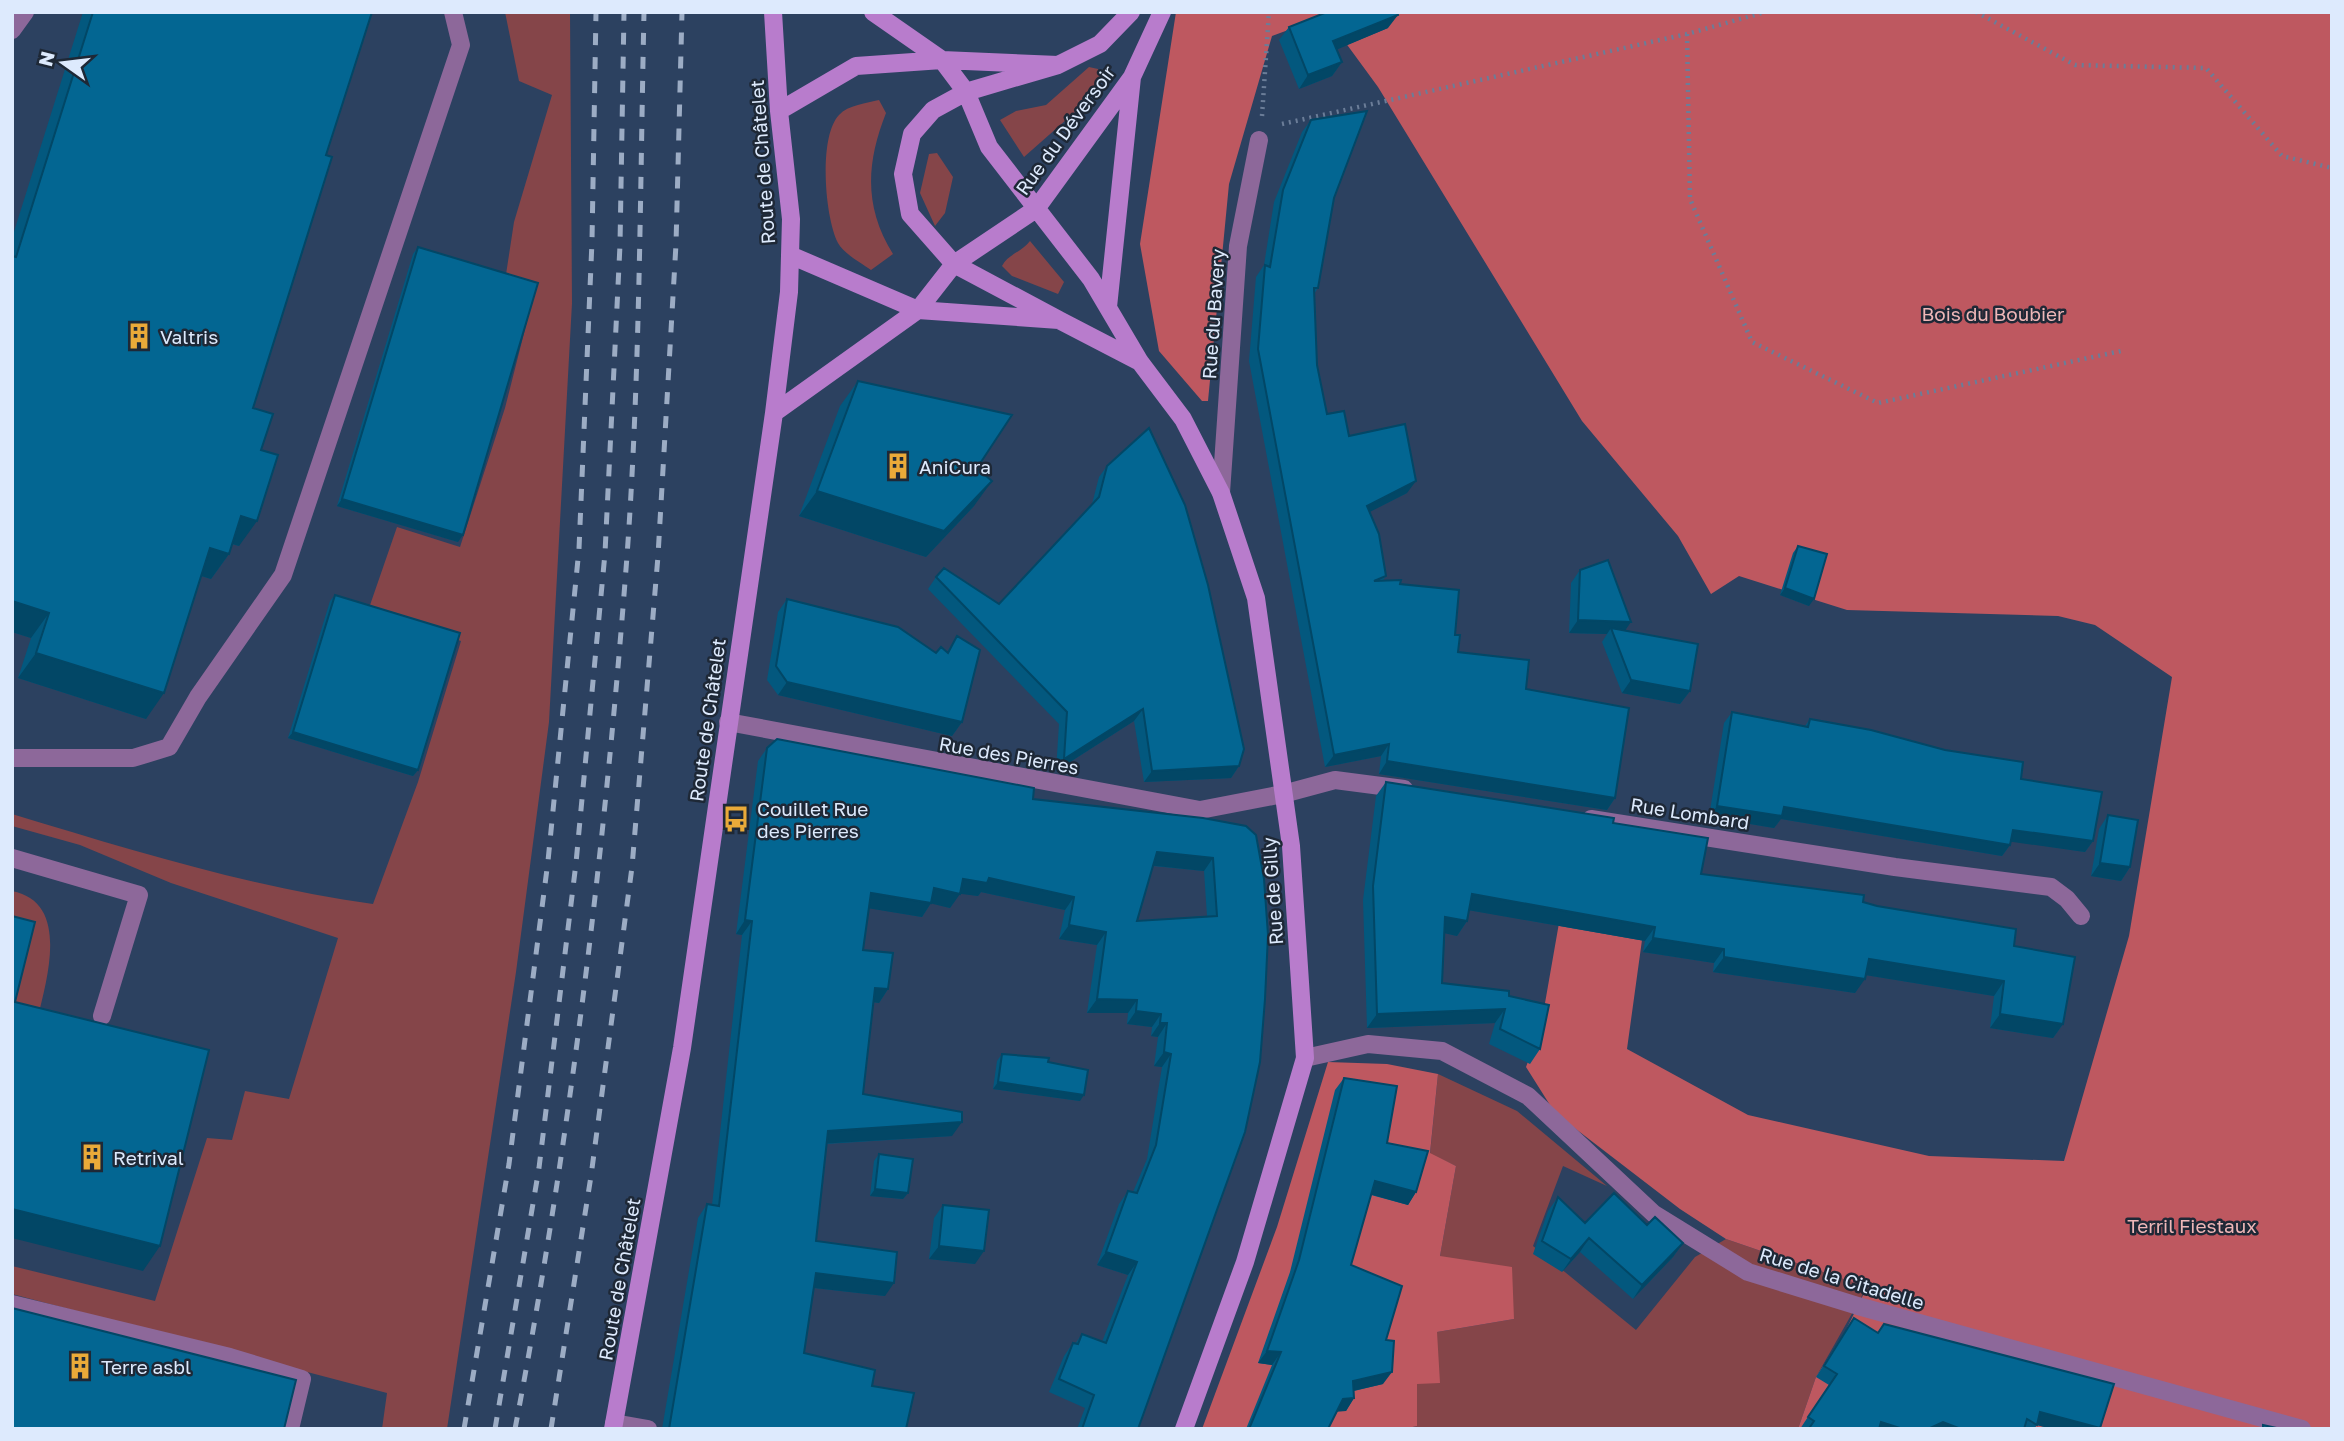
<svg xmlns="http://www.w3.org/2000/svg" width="2344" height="1441" font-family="'Golos Text',sans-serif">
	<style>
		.green { fill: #854549 }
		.forest { fill: #be5860 }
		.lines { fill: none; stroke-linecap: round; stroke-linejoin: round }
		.path { stroke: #6b7d98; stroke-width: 4.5; stroke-dasharray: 2 5; stroke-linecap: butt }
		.service { stroke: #8d689a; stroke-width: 18 }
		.minor { stroke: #8d689a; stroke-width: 18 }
		.secondary { stroke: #b87ccc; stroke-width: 18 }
		.rail { stroke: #9cacc4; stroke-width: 5; stroke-dasharray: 12 12; stroke-linecap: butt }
		.wall { fill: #03587e; fill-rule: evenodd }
		.shaded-wall { fill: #024766 }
		.building { fill: #036692; stroke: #024766; stroke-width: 2; fill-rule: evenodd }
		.labels { text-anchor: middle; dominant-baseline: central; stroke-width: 5; stroke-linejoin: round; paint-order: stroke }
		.street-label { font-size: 19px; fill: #ddeafd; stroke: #1e2836 }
		.park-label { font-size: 19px; fill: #efb7b8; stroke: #1e2836 }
		.poi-label { font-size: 19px; fill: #ddeafd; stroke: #1e2836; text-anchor: start }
	</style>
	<rect width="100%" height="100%" fill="#2c4160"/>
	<path class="green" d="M 505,12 L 570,12 L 572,303 L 549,722 L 516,972 L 447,1429 L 382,1429 L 387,1393 L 12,1294 L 12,1266 L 155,1301 L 207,1138 L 232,1140 L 245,1091 L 289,1099 L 338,938 L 171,883 L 80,845 L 12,826 L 12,814 C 131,850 250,887 373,904 L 418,782 L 461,641 L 369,608 L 397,527 L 460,547 L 505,408 L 537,282 L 505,281 L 514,222 L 552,95 L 519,81 Z
		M 1089,67 L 1098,69 L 1101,82 L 1075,112 L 1024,157 L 1000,120 L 1016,111 L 1046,105 Z
		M 879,100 L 886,113 C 866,164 864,207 893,254 L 871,270 C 861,263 843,253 838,243 C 825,218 818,137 839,115 C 848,105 867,103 879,100 Z
		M 937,153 L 953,177 L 945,213 L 935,226 L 920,193 L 929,154 Z
		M 1030,241 L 1064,282 L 1058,294 L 1012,276 L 1002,266 C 1008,254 1022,252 1030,241 Z
		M 12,891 C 74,903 44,988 35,1029 L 12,1028 Z
		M 1438,1074 L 1517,1111 L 1607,1186 L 1563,1166 L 1533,1246 L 1636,1330 L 1695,1257 L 1726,1239 L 1867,1287 L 1816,1377 L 1798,1429 L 1404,1429 L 1417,1426 L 1417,1383 L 1437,1332 L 1514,1319 L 1440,1256 L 1456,1166 L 1430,1154 Z"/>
	<path class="forest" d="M 1176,12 L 2332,12 L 2332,1429 L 1798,1429 L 1816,1377 L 1846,1330 L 1867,1287 L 1726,1239 L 1680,1209 L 1555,1113 L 1526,1067 L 1541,1026 L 1559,923 L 1642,940 L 1627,1049 L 1748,1115 L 1929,1156 L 2064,1161 L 2129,936 L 2172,677 L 2095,625 L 2058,616 L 1847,610 L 1739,576 L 1711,594 L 1678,536 L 1582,421 L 1378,87 L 1326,16 L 1272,36 L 1229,184 L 1208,401 L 1202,401 L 1159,351 L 1140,244 Z
		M 1328,1062 L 1387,1064 L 1438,1074 L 1430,1153 L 1456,1166 L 1440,1256 L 1512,1267 L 1514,1319 L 1437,1332 L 1440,1383 L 1417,1384 L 1417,1426 L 1404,1429 L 1202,1429 L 1277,1227 Z"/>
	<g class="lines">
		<path class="path" d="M 1976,12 L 2075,65 L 2206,68 L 2282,156 L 2332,168
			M 1687,34 L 1690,199 L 1752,342 L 1878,403 L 2121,351
			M 1262,116 L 1269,12
			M 1282,124 L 1687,34 L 1765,12"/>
		<path class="service" d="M 12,30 L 25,12
			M 12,758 L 133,758 L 169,747 L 198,697 L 283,575 L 461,45 L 453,12
			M 12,858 L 139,895 L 102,1016
			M 12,1304 L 230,1357 L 302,1379 L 290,1429"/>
		<path class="minor" d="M 1221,493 L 1238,246 L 1259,140
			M 728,722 L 1200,810 L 1283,794 L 1335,780 L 1404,789
			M 1591,819 L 1895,867 L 2051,887 L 2067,899 L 2081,916
			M 1305,1058 L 1368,1044 L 1442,1051 L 1528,1096 L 1654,1214 L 1748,1272 L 1858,1306 L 2302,1429
			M 614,1423 L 648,1429"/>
		<path class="secondary" d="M 873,12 L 942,60 L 966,92 L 989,147 L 1091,279 L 1140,362 L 1183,419 L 1221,493 L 1256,598 L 1291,846 L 1305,1058 L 1245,1262 L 1184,1429
			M 1058,65 L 966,92 L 933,110 L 912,134 L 903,174 L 910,214 L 954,264 L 1059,320
			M 779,111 L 856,66 L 942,60 L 1058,65 L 1100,44 L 1131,12
			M 790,255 L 918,310 L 1059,320 L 1140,362
			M 1108,307 L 1132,77
			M 774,413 L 918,310 L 954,264 L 1036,209 L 1132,77 L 1162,12
			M 613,1429 L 682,1048 L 774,413 L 789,292 L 791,219 L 779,111 L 773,12"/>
		<path class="rail" d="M 464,1429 L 509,1164 L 548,861 L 579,549 L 592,241 L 596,12
			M 495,1429 L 539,1168 L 576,863 L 605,553 L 620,245 L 624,12
			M 515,1429 C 570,1141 605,848 627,556 C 640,375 640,193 644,12
			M 551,1429 L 591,1176 L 632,867 L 658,556 L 676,244 L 682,12"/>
	</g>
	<path class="wall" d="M 83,12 L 372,12 L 326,155 L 253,408 L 261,450 L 239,546 L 232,544 L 229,554 L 211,579 L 201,576 L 146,719 L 18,678 L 31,638 L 12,632 L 12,238 Z
		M 1289,27 L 1388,28 L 1337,49 L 1342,62 L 1332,76 L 1299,89 L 1279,40 Z
		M 1311,120 L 1334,198 L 1318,288 L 1314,294 L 1317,365 L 1327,414 L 1407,493 L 1369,512 L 1386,576 L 1383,580 L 1400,584 L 1455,635 L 1458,652 L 1526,689 L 1615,798 L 1607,810 L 1379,774 L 1381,756 L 1325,767 L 1249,361 L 1256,277 L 1264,265 L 1274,202 L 1302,132 Z
		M 418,247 L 458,542 L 337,506 L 413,254 Z
		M 858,381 L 977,468 L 974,506 L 926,557 L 799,516 L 840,406 Z
		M 1107,466 L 1239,766 L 1231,778 L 1144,782 L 1134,721 L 1056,771 L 1059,724 L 928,589 L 936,577 L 999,604 L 1092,504 L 1099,477 Z
		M 1798,546 L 1809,606 L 1780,595 L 1793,553 Z
		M 1580,570 L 1625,631 L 1690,691 L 1680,704 L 1622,693 L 1602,642 L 1607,634 L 1569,633 L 1571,583 Z
		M 335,595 L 418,770 L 413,776 L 288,738 L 330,601 Z
		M 787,599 L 936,653 L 947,652 L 957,636 L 962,722 L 952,736 L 778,695 L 767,680 L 778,612 Z
		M 1732,712 L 1805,726 L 1810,719 L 2021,779 L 2093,841 L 2085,852 L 2011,841 L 2010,845 L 2002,856 L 1781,819 L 1774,828 L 1709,817 L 1724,723 Z
		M 767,748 L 1033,799 L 1246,826 L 1138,1429 L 1077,1429 L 1085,1408 L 1049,1392 L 1064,1356 L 1073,1343 L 1075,1344 L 1082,1334 L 1102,1342 L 1128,1275 L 1097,1265 L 1119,1204 L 1128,1191 L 1133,1192 L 1147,1159 L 1162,1067 L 1154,1066 L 1158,1037 L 1151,1036 L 1152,1027 L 1127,1024 L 1128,1013 L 1087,1013 L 1097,945 L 1059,939 L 1065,910 L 981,892 L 978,896 L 960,893 L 950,908 L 931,903 L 922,917 L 869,908 L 863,950 L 888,989 L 879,1003 L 873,1002 L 863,1094 L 952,1136 L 826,1144 L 816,1241 L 885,1296 L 814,1288 L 804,1353 L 872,1386 L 906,1429 L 662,1429 L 698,1218 L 707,1204 L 712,1205 L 742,935 L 736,934 L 758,761 ZM 1153,866 L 1204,871 L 1207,916 L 1137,921 Z
		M 1386,782 L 1613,823 L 1701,874 L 1863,902 L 2014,946 L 2063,1024 L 2053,1038 L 1990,1028 L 1994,996 L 1866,975 L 1855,993 L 1713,972 L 1714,963 L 1643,952 L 1645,941 L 1469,910 L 1467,921 L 1457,936 L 1445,933 L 1442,983 L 1509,996 L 1540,1049 L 1530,1064 L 1489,1044 L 1495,1023 L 1367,1028 L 1363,900 L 1376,796 Z
		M 2108,815 L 2130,867 L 2121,881 L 2091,876 L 2099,829 Z
		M 1002,1054 L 1048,1062 L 1080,1101 L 993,1089 L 997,1061 Z
		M 1344,1078 L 1387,1143 L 1416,1192 L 1408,1205 L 1371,1195 L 1351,1265 L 1386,1340 L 1383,1384 L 1354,1391 L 1354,1398 L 1346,1411 L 1337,1411 L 1328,1429 L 1246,1429 L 1272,1365 L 1258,1363 L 1290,1272 L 1335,1090 Z
		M 879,1154 L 908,1193 L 903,1199 L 870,1196 L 874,1161 Z
		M 1558,1197 L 1585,1223 L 1647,1225 L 1683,1243 L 1673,1257 L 1633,1299 L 1580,1252 L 1562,1272 L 1533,1254 L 1548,1211 Z
		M 943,1205 L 975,1264 L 929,1259 L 934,1218 Z
		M 1854,1318 L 1878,1333 L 1884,1324 L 2114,1384 L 2100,1429 L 2052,1429 L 2037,1425 L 2034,1429 L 1800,1429 L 1829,1385 L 1816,1377 Z"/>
	<path class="shaded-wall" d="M 1398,15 L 1388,28 L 1324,55 L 1333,41 Z
		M 1342,62 L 1332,76 L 1299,89 L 1308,75 Z
		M 992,481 L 974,506 L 926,557 L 799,516 L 817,491 Z
		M 1416,481 L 1407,493 L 1358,518 L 1367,506 Z
		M 342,499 L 463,535 L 458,542 L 337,506 Z
		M 241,516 L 257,521 L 239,546 L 223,541 Z
		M 210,548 L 229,554 L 211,579 L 192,573 Z
		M 1785,588 L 1814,599 L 1809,606 L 1780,595 Z
		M 12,601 L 49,613 L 31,638 L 12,632 Z
		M 1578,620 L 1631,622 L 1622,635 L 1611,628 L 1607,634 L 1569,633 Z
		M 36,653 L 164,693 L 146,719 L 18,678 Z
		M 1631,680 L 1690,691 L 1680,704 L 1622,693 Z
		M 787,682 L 962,722 L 952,736 L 778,695 Z
		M 1143,709 L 1134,721 L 1056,771 L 1064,759 Z
		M 293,732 L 418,770 L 413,776 L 288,738 Z
		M 1389,744 L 1381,756 L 1325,767 L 1334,755 Z
		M 1387,761 L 1615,798 L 1607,810 L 1379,774 Z
		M 1239,766 L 1231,778 L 1144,782 L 1152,771 Z
		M 1717,806 L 1784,807 L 2010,845 L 2002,856 L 1781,819 L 1774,828 L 1709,817 Z
		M 2013,830 L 2093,841 L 2085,852 L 2006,841 Z
		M 1157,852 L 1213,858 L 1204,871 L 1147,865 Z
		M 2100,863 L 2130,867 L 2121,881 L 2091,876 Z
		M 989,878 L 1074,897 L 1065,910 L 981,892 L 978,896 L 954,893 L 963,879 Z
		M 934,888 L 960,894 L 950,908 L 925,902 Z
		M 871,893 L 931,903 L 922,917 L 861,907 Z
		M 1472,894 L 1655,927 L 1645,941 L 1462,909 Z
		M 1445,917 L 1467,921 L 1457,936 L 1435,931 Z
		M 745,920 L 752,921 L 742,935 L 736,934 Z
		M 1069,925 L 1106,932 L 1097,945 L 1059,939 Z
		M 1653,938 L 1724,949 L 1714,963 L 1643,952 Z
		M 1724,957 L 1865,979 L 1855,993 L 1713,972 Z
		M 1869,959 L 2004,981 L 1994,996 L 1859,974 Z
		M 875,988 L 888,989 L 879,1003 L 866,1001 Z
		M 1097,999 L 1137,1000 L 1128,1013 L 1087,1013 Z
		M 1505,1009 L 1495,1023 L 1367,1028 L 1377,1014 Z
		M 1136,1011 L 1161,1014 L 1152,1027 L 1127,1024 Z
		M 2000,1014 L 2063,1024 L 2053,1038 L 1990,1028 Z
		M 1160,1023 L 1167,1023 L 1158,1037 L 1151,1036 Z
		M 1164,1052 L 1171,1054 L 1162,1067 L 1154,1066 Z
		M 998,1082 L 1084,1095 L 1080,1101 L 993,1089 Z
		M 962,1122 L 952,1136 L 818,1144 L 828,1131 Z
		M 1375,1181 L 1416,1192 L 1408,1205 L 1366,1193 Z
		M 875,1189 L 908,1193 L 903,1199 L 870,1196 Z
		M 12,1209 L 160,1246 L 143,1271 L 12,1238 Z
		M 1589,1238 L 1580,1252 L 1562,1272 L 1571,1259 Z
		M 1683,1243 L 1673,1257 L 1633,1299 L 1642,1285 Z
		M 939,1246 L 984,1251 L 975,1264 L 929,1259 Z
		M 1106,1252 L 1137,1262 L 1128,1275 L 1097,1265 Z
		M 816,1273 L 894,1283 L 885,1296 L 806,1287 Z
		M 1267,1351 L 1281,1352 L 1272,1365 L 1258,1363 Z
		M 1392,1372 L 1383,1384 L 1344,1393 L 1353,1381 Z
		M 1354,1398 L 1346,1411 L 1334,1412 L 1343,1399 Z
		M 2040,1412 L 2100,1428 L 2052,1429 L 2037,1425 Z
		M 1881,1422 L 1903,1429 L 1876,1429 Z
		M 1943,1422 L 1961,1429 L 1928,1429 Z"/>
	<path class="building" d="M 93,12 L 372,12 L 326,155 L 332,157 L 253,408 L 273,414 L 261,450 L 278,455 L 257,521 L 241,516 L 229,554 L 210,548 L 164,693 L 36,653 L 49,613 L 12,601 L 12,256 L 16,257 Z
		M 1327,12 L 1397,12 L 1398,15 L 1333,41 L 1342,62 L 1308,75 L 1289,27 Z
		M 1367,111 L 1334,198 L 1318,288 L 1314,288 L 1317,365 L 1327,414 L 1344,411 L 1349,436 L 1405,424 L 1416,481 L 1367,506 L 1379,534 L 1386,576 L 1374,581 L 1401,580 L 1400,584 L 1459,590 L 1455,635 L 1460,635 L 1458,652 L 1529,660 L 1526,689 L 1629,708 L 1615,798 L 1387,761 L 1389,744 L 1334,755 L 1258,349 L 1265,265 L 1270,267 L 1283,190 L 1311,120 Z
		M 418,247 L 538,283 L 463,535 L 342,499 Z
		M 858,381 L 1012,415 L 977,468 L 992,481 L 944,531 L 817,491 Z
		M 1149,428 L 1185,505 L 1208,585 L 1244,749 L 1239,766 L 1152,771 L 1143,709 L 1064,759 L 1067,712 L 936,577 L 944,568 L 999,604 L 1099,497 L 1107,466 Z
		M 1798,546 L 1827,554 L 1814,599 L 1785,588 Z
		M 1608,560 L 1631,622 L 1578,620 L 1580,570 Z
		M 335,595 L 460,633 L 418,770 L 293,732 Z
		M 787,599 L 898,627 L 936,653 L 941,647 L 948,653 L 957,636 L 980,650 L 962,722 L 787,682 L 776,666 Z
		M 1611,628 L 1698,644 L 1690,691 L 1631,680 Z
		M 1732,712 L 1808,727 L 1810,719 L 1871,730 L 1945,750 L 2023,762 L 2021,779 L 2102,792 L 2093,841 L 2013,830 L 2010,845 L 1784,807 L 1782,816 L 1717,806 Z
		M 777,739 L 1034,788 L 1033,799 L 1203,818 L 1246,826 L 1256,835 L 1264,879 L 1268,935 L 1265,999 L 1260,1062 L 1245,1132 L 1138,1429 L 1082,1429 L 1094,1395 L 1059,1379 L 1073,1343 L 1078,1344 L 1082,1334 L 1106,1343 L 1137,1262 L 1106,1252 L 1128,1191 L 1137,1193 L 1156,1145 L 1171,1054 L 1164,1052 L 1167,1023 L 1160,1023 L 1161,1014 L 1136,1011 L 1137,1000 L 1097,999 L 1106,932 L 1069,925 L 1074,897 L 989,878 L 987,883 L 963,879 L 960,894 L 934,888 L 931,903 L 871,893 L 863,950 L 893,953 L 888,989 L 875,988 L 863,1094 L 962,1112 L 962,1122 L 828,1131 L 816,1241 L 897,1252 L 894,1283 L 816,1273 L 804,1353 L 875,1370 L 872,1386 L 914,1393 L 906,1429 L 669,1429 L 707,1204 L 719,1206 L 752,921 L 745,920 L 752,865 L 767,748 ZM 1157,852 L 1213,858 L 1217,916 L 1137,921 Z
		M 1386,782 L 1614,818 L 1613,823 L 1708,838 L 1701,874 L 1864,895 L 1863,902 L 1877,906 L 2016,929 L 2014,946 L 2075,957 L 2063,1024 L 2000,1014 L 2004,981 L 1869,959 L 1865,979 L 1724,957 L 1724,949 L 1653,938 L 1655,927 L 1472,894 L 1467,921 L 1445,917 L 1442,983 L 1509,991 L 1509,996 L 1549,1005 L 1540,1049 L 1500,1029 L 1505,1009 L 1377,1014 L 1373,886 Z
		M 2108,815 L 2138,820 L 2130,867 L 2100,863 Z
		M 12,916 L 35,922 L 15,1002 L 209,1050 L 160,1246 L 12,1209 Z
		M 1002,1054 L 1049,1058 L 1048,1062 L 1088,1070 L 1084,1095 L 998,1082 Z
		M 1344,1078 L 1397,1086 L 1387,1143 L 1428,1151 L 1416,1192 L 1375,1181 L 1351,1265 L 1402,1286 L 1386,1340 L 1394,1341 L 1392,1372 L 1353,1381 L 1354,1398 L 1343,1399 L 1328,1429 L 1249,1429 L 1281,1352 L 1267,1351 L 1299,1260 Z
		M 879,1154 L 913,1159 L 908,1193 L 875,1189 Z
		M 1614,1193 L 1647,1225 L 1655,1217 L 1683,1243 L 1642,1285 L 1589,1238 L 1571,1259 L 1542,1241 L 1558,1197 L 1585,1223 Z
		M 943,1205 L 989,1210 L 984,1251 L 939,1246 Z
		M 12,1308 L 296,1380 L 284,1429 L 12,1429 Z
		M 1854,1318 L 1878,1333 L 1884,1324 L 2114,1384 L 2100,1428 L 2040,1412 L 2037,1425 L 2027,1419 L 2024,1429 L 1961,1429 L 1943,1422 L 1928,1429 L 1903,1429 L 1881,1422 L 1879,1429 L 1814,1429 L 1810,1427 L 1814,1421 L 1808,1417 L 1837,1374 L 1824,1366 Z
		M 2263,1425 L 2281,1429 L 2263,1429 Z"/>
	<defs>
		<g id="building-bare" transform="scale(2.1)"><path d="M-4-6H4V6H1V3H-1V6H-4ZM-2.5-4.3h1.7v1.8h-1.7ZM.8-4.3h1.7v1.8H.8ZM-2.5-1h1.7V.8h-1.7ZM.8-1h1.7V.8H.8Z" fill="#eaaa39" stroke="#1e2836" stroke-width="2.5" paint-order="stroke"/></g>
		<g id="bus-bare" transform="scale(2.1)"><path d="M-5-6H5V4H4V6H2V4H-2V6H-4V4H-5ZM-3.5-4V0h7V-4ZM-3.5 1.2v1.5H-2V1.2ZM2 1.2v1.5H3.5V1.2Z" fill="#eaaa39" stroke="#1e2836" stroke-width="2.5" paint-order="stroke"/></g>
	</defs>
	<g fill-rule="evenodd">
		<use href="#building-bare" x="139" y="336"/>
		<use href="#building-bare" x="898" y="466"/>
		<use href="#bus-bare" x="736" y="819"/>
		<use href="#building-bare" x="92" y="1157"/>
		<use href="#building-bare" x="80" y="1366"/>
	</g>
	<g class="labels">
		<g class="street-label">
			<text transform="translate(1065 130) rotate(-54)">Rue du Déversoir</text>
			<text transform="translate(762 162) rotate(-94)">Route de Châtelet</text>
			<text transform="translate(1213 314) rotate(-86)">Rue du Bavery</text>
			<text transform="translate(707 720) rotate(-82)">Route de Châtelet</text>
			<text transform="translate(1009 755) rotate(10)">Rue des Pierres</text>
			<text transform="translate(1690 813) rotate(9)">Rue Lombard</text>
			<text transform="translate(1272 891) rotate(-94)">Rue de Gilly</text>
			<text transform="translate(1842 1278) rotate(17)">Rue de la Citadelle</text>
			<text transform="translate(619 1279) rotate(-80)">Route de Châtelet</text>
		</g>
		<g class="park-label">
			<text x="1993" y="313">Bois du Boubier</text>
			<text x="2192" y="1225">Terril Fiestaux</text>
		</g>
		<g class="poi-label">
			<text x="160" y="336">Valtris</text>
			<text x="919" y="466">AniCura</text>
			<text x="757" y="808">Couillet Rue<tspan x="757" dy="22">des Pierres</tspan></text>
			<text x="113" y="1157">Retrival</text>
			<text x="101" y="1366">Terre asbl</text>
		</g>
	</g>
	<rect width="2344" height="1441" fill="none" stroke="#ddeafd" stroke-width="28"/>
	<g transform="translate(63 63) rotate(284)" stroke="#1e2836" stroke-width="5" paint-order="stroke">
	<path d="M0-5L12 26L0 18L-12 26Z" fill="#ddeafd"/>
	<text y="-10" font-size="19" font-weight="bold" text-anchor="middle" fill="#ddeafd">N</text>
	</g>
</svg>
